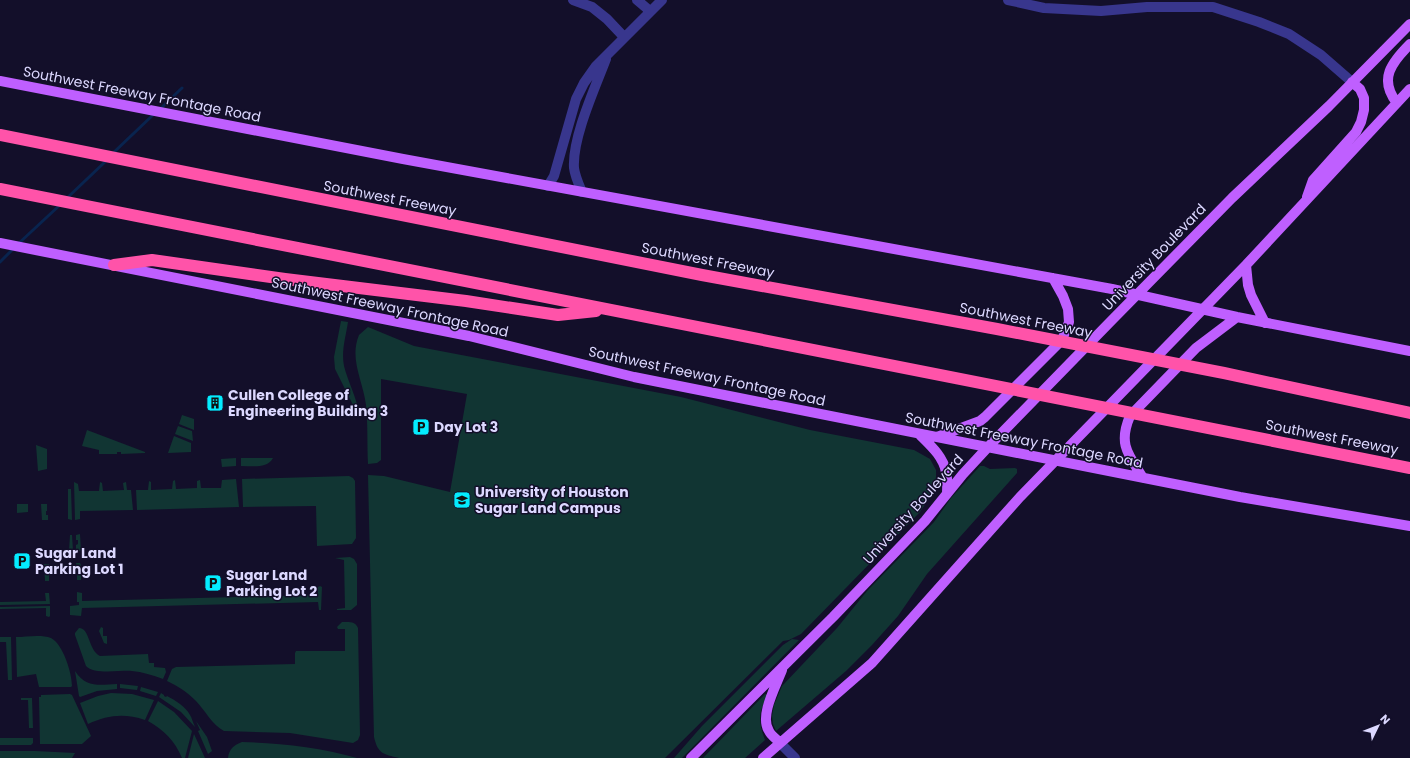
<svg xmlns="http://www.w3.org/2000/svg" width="1410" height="758" font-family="Poppins,sans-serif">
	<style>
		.green { fill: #113533 }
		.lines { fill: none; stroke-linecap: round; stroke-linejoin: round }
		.stream { stroke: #09244f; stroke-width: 3 }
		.minor { stroke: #38368d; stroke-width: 10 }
		.major { stroke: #bf5fff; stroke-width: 10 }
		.highway { stroke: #ff53a9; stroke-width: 12 }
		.labels { text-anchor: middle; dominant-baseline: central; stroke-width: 3; stroke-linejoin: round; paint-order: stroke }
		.street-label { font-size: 14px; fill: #dcd8ff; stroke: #130f2a }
		.poi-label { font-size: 14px; font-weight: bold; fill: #dcd8ff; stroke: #130f2a; text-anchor: start }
	</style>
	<rect width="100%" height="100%" fill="#130f2a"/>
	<path class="green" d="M 341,321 L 348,322 C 346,336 341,351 344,366 C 348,382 357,398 359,414 L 358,415 L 335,369 L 334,357 Z
		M 368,327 L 414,346 L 681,397 L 810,430 L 914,450 L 930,459 L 936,470 L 936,488 L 920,512 L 801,634 L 789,640 L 783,641 L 665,758 L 399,758 C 383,754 378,754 374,737 L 368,475 L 384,476 L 450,492 L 467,394 L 381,379 L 381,460 L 377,463 L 368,464 C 367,444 368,424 366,405 C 363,381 349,359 359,335 Z
		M 182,415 L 194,419 L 194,430 L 179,424 Z
		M 178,426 L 192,431 L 193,441 L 175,434 Z
		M 87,430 L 145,452 L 145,453 L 121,454 L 121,452 L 117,452 L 117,454 L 99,454 L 99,450 L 82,446 Z
		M 174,436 L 191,443 L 191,452 L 168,453 Z
		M 36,445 L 47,449 L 47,469 L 38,471 Z
		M 236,458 L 236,466 L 222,467 L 221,459 Z
		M 241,458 L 273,458 C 267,469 253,466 241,466 Z
		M 980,466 L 984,466 L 990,469 L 1015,468 L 1017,469 L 1017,473 L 927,574 L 898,616 L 872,645 L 846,671 L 776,731 L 773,724 L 772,716 L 774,705 L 782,686 L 837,628 L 867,591 L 934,522 L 951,498 Z
		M 349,476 L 353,478 L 355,481 L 356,538 L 352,544 L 317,546 L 316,506 L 243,507 L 242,479 Z
		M 236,479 L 239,507 L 137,510 L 136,490 L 148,490 L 149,481 L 151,482 L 151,490 L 172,489 L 173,481 L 175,480 L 176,489 L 197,488 L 197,481 L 200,480 L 201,488 L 221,488 L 222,480 Z
		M 74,482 L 78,484 L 79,491 L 99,491 L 100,482 L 102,483 L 103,491 L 124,490 L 123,483 L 126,482 L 127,490 L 131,490 L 133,510 L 80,511 L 80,519 L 75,520 Z
		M 68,489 L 71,489 L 72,520 L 68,519 Z
		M 17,504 L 28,504 L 28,512 L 17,513 Z
		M 41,504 L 47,504 L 47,511 L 46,511 L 46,515 L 48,515 L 48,520 L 42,520 Z
		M 80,534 L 81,551 L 76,551 L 76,545 L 78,544 L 78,540 L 76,540 L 76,535 Z
		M 70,535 L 72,535 L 73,551 L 69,551 Z
		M 350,557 L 354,559 L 357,564 L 357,605 L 351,610 L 337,610 L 337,609 L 345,608 L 344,560 L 335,558 Z
		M 76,563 L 80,563 L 81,565 L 81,580 L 77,580 L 77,574 L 79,573 L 78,570 L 77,570 Z
		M 44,564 L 49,564 L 49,570 L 47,571 L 47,574 L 49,574 L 49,581 L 45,581 Z
		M 320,586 L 322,587 L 321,610 L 319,610 L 318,602 L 82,608 L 81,616 L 70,615 L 70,606 L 79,605 L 79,602 L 77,602 L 77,592 L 82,593 L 82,601 L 318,595 L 318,587 Z
		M 45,593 L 49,593 L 50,604 L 0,605 L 0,602 L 46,601 Z
		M 50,606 L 50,616 L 49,617 L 46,616 L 46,608 L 0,609 L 0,607 Z
		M 342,622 C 350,622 355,621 358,628 L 360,735 L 358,740 L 353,743 L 290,733 L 224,731 C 212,725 205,710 196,701 C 187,692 178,686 167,681 L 172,669 L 176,667 L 295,664 L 295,653 L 296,651 L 345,651 L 345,629 L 338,629 L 337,627 Z
		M 101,627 L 103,628 L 103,636 L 107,636 L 107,644 L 104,643 L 99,631 Z
		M 79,628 C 90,628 88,650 100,656 L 148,654 L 149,663 L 154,663 L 154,667 L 165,668 L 166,672 L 163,679 C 153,675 142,672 132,671 C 120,670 94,675 86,666 L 75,635 L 75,633 Z
		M 0,637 L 11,637 L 12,680 L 8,680 L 6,642 L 0,642 Z
		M 16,637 C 26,637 41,634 51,638 C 63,644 72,673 72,686 L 71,687 L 39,687 L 36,674 L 17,677 Z
		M 792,639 L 799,640 L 682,758 L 674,758 L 702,726 L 783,645 Z
		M 75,671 C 86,688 99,685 117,684 L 117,689 L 97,691 L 80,697 L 79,696 Z
		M 120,684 L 138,686 L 137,690 L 120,688 Z
		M 141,687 L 158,692 L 156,696 L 140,691 Z
		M 111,693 L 132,694 L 154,700 L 145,720 C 124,713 108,715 88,724 L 80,703 L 98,696 Z
		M 161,693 L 164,695 L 164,696 L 166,697 L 167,696 C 175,700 186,707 190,715 C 192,718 193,723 195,727 L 181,712 L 159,697 Z
		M 70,694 L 72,695 L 91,736 L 82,744 L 40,744 L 39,697 L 41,697 L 41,695 Z
		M 765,694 L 768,695 C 758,713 758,721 765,740 L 745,758 L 703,758 Z
		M 21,698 L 32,698 L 33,728 L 29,728 L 28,700 L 21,700 Z
		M 158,701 L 174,712 L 192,731 L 185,758 L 182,758 C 175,741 164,730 148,721 Z
		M 196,721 L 207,737 L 212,751 L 208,754 L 198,731 L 200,730 Z
		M 194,734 L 205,758 L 188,758 Z
		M 0,738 L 33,738 L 33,743 L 31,745 L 0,745 Z
		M 242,742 C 280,743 320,747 357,758 L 228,758 C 229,749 234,745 242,742 Z
		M 0,751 L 35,751 L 75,753 L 72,758 L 0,758 Z"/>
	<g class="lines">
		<path class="stream" d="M 159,110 L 182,88
			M 112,154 L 154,114
			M 66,199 L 107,160
			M 18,244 L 61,204
			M 0,262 L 14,248"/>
		<path class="minor" d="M 573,0 L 592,7 L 607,19 L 624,37
			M 637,0 L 650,11
			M 1008,0 L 1044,8 L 1101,11 L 1147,7 L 1213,7 L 1259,22 L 1289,34 L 1321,55 L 1352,82
			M 548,186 L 554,176 L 576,99 L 584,83 L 596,66 L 662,0
			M 582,192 C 579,185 575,176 574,168 C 572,138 595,88 606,59
			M 780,743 L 795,758"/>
		<path class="major" d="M 0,81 L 403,159 L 1112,289 L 1237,317 L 1410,351
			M 1397,103 C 1378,79 1392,62 1410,44
			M 1307,197 L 1313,180 L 1356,132 L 1361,122 L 1364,110 L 1364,98 L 1360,89 L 1352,82
			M 0,243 L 469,336 L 634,377 L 689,388 L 1240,497 L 1410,526
			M 1246,265 L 1248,285 L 1251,295 L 1265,323
			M 919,434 C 930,445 943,456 946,472 C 948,479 947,487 947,494
			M 937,437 L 980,421 L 985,417 L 1062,340 L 1069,322 L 1068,309 L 1063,296 L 1053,278
			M 1143,478 C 1128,454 1118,444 1130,416 L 1196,348 L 1237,317
			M 780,743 C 777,739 771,736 769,731 C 759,716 776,686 782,670
			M 691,758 L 833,617 L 925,521 L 963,474 L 988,447 L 1112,320 L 1232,198 L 1329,106 L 1410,24
			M 763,758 L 872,663 L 1020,497 L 1246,265 L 1410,89"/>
		<path class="highway" d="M 0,135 L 702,275 L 997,329 L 1224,373 L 1410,413
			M 0,189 L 1410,468
			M 114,265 L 152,260 L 285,279 L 466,301 L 558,315 L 596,311"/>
	</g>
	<defs>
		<g id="building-square" transform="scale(0.9)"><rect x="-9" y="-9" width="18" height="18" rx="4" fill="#04ecff" stroke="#130f2a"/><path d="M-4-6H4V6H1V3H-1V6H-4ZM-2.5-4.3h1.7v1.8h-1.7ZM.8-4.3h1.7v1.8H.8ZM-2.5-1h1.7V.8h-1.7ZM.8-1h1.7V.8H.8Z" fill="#111"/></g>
		<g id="parking-square" transform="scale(0.9)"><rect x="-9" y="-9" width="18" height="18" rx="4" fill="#04ecff" stroke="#130f2a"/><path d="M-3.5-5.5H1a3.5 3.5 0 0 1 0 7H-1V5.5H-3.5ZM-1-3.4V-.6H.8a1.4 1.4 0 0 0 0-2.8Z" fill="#111"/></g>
		<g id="university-square" transform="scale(0.9)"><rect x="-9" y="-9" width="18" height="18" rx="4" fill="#04ecff" stroke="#130f2a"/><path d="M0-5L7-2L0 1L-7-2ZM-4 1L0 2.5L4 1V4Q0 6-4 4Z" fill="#111"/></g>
	</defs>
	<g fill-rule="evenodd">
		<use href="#building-square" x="215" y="403"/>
		<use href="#parking-square" x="421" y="427"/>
		<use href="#university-square" x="462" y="500"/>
		<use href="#parking-square" x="22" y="561"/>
		<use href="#parking-square" x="213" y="583"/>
	</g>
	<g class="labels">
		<g class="street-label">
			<text transform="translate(142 94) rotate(11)">Southwest Freeway Frontage Road</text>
			<text transform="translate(390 198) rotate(11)">Southwest Freeway</text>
			<text transform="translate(1154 257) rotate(-46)">University Boulevard</text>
			<text transform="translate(708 260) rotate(11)">Southwest Freeway</text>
			<text transform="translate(390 307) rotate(12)">Southwest Freeway Frontage Road</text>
			<text transform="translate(1026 320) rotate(11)">Southwest Freeway</text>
			<text transform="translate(707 376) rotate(12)">Southwest Freeway Frontage Road</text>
			<text transform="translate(1332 437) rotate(11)">Southwest Freeway</text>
			<text transform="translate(1024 440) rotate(11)">Southwest Freeway Frontage Road</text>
			<text transform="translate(913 509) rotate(-48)">University Boulevard</text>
		</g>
		<g class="poi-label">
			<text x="228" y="395">Cullen College of<tspan x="228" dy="16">Engineering Building 3</tspan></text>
			<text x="434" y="427">Day Lot 3</text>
			<text x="475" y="492">University of Houston<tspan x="475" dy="16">Sugar Land Campus</tspan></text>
			<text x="35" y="553">Sugar Land<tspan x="35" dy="16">Parking Lot 1</tspan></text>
			<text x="226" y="575">Sugar Land<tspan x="226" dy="16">Parking Lot 2</tspan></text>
		</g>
	</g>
	<g transform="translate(1378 726) rotate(47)" stroke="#130f2a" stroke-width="3" paint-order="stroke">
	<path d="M0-3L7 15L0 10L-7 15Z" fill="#dcd8ff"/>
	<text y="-6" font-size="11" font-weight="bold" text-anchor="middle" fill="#dcd8ff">N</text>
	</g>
</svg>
